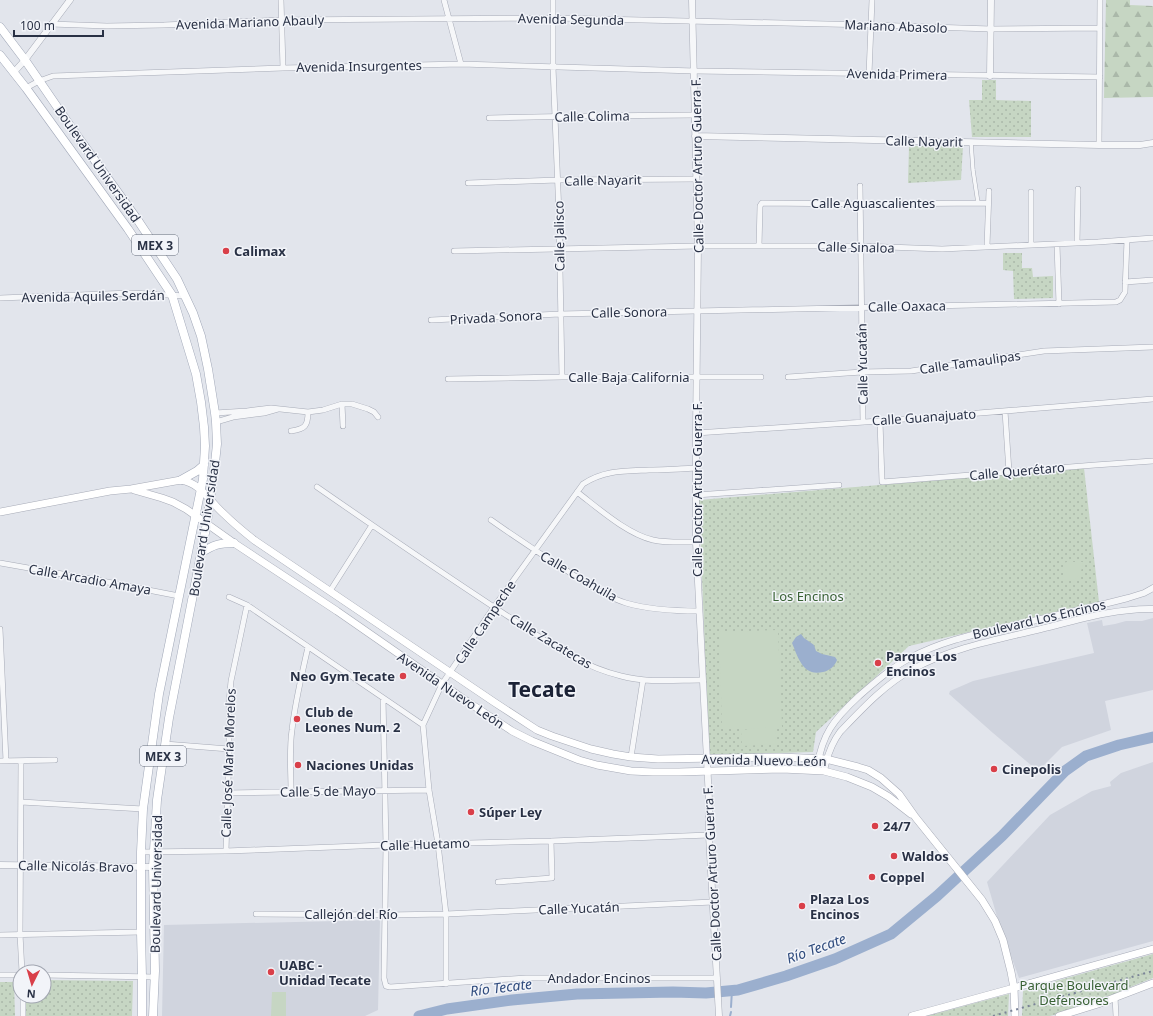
<svg xmlns="http://www.w3.org/2000/svg" width="1153" height="1016" font-family="'Noto Sans',sans-serif">
	<style>
		.built { fill: #d0d4de }
		.grass { fill: url(#grass-dots) }
		.forest { fill: url(#forest-firs) }
		.garden { fill: #c6d6c3 }
		.water { fill: #9bafce }
		.lines { fill: none; stroke-linecap: round; stroke-linejoin: round }
		.stream { stroke: #9bafce; stroke-width: 2 }
		.river { stroke: #9bafce; stroke-width: 11 }
		.pedestrian-casing { stroke: #a7abb7; stroke-width: 4.5 }
		.minor-casing { stroke: #a7abb7; stroke-width: 6 }
		.tertiary-casing { stroke: #a7abb7; stroke-width: 7 }
		.secondary-casing { stroke: #a7abb7; stroke-width: 8 }
		.primary-casing { stroke: #a1a8b8; stroke-width: 9 }
		.pedestrian { stroke: #f6f7f9; stroke-width: 3.5 }
		.minor { stroke: #f6f7f9; stroke-width: 5 }
		.tertiary { stroke: #f6f7f9; stroke-width: 6 }
		.secondary { stroke: #fff; stroke-width: 7 }
		.primary { stroke: #fff; stroke-width: 8 }
		.rail { stroke: #7a8397; stroke-width: 2; stroke-dasharray: 2 4; stroke-linecap: butt }
		.poi-dot { fill: #d93f49; stroke: #f2f4f9; stroke-width: 1.5 }
		.labels { text-anchor: middle; dominant-baseline: central; stroke-width: 3; stroke-linejoin: round; paint-order: stroke }
		.shield { fill: #f2f4f9; stroke: #656c7b; stroke-width: 1 }
		.shield-label { font-size: 12px; font-weight: bold; fill: #293145 }
		.street-label { font-size: 13px; fill: #293145; stroke: #f2f4f9 }
		.poi-label { font-size: 13px; font-weight: bold; fill: #293145; stroke: #f2f4f9; text-anchor: start }
		.park-label { font-size: 13px; fill: #3a6235; stroke: #f2f4f9 }
		.water-label { font-size: 14px; font-style: italic; fill: #2f4b7d; stroke: #f2f4f9 }
		.town-label { font-size: 21px; font-weight: bold; fill: #1b2236; stroke: #f2f4f9 }
	</style>
	<defs>
		<pattern id="grass-dots" width="8" height="8" patternUnits="userSpaceOnUse"><rect width="8" height="8" fill="#c6d6c3"/><path d="M2 2h.1M6 6h.1" fill="none" stroke="#aab8a9" stroke-width="1.8" stroke-linecap="round"/></pattern>
		<pattern id="forest-firs" width="22" height="20" patternUnits="userSpaceOnUse"><rect width="22" height="20" fill="#c6d6c3"/><path d="M5 1l3.5 6h-7zM16 11l3.5 6h-7z" fill="#aab8a9"/></pattern>
	</defs>
	<rect width="100%" height="100%" fill="#e2e5ec"/>
	<path class="built" d="M 1153,618 L 1153,690 L 1105,701 L 1111,730 L 1062,747 L 1038,771 L 993,733 L 949,694 L 950,691 L 973,681 L 1094,653 L 1087,623 L 1102,620 L 1103,626 L 1115,624 L 1126,621 L 1142,621 Z
		M 1153,762 L 1153,941 L 1019,978 L 998,920 L 987,882 L 1050,815 L 1092,791 L 1111,786 L 1110,782 L 1121,773 Z
		M 380,920 L 378,1010 L 365,1016 L 162,1016 L 164,925 Z"/>
	<path class="grass" d="M 982,80 L 996,80 L 996,100 L 1031,101 L 1031,137 L 972,137 L 969,100 L 982,100 Z
		M 909,146 L 963,146 L 961,180 L 908,183 Z
		M 1003,253 L 1022,253 L 1022,268 L 1032,268 L 1033,277 L 1053,276 L 1053,298 L 1014,299 L 1013,271 L 1003,270 Z
		M 1084,468 L 1099,602 L 909,646 L 816,732 L 813,752 L 709,755 L 699,500 Z
		M 1153,954 L 1153,978 L 1125,989 L 1108,1000 L 1050,1016 L 1022,1016 L 1023,991 L 1051,984 L 1056,981 Z
		M 44,980 L 133,981 L 132,1016 L 25,1016 L 25,996 L 44,996 Z
		M 0,982 L 14,982 L 15,1016 L 0,1016 Z
		M 1009,994 L 1008,1016 L 927,1016 Z"/>
	<path class="forest" d="M 1106,0 L 1130,0 L 1130,5 L 1153,6 L 1153,97 L 1104,98 Z"/>
	<path class="garden" d="M 1067,562 L 1083,562 C 1081,576 1077,582 1063,581 L 1063,563 Z
		M 778,630 L 782,727 L 775,727 L 776,744 L 742,746 L 741,730 L 768,727 L 722,727 L 719,632 Z
		M 272,992 L 286,992 L 286,1016 L 271,1016 Z"/>
	<path class="water" d="M 801,634 L 804,638 L 814,645 L 816,651 L 822,654 L 835,657 L 837,660 C 835,666 829,671 823,672 C 803,677 798,657 792,643 L 796,637 Z"/>
	<g class="lines">
		<path class="stream" d="M 731,1007 L 732,990
			M 730,1016 L 731,1012"/>
		<path class="river" d="M 419,1016 L 447,1009 L 512,1000 L 577,994 L 673,992 L 706,993 L 738,990 L 786,976 L 835,959 L 891,934 L 937,896 L 1002,836 L 1065,771 L 1086,756 L 1119,745 L 1153,737"/>
		<g class="pedestrian-casing">
			<path id="pedestrian" d="M 971,142 L 973,170 L 978,203"/>
		</g>
		<g class="minor-casing">
			<path id="minor" d="M 281,0 L 283,68
				M 444,0 L 461,64
				M 553,0 L 553,67 L 559,215 L 562,377
				M 51,24 L 107,26 L 164,25 L 281,20 L 553,18 L 871,25 L 991,29 L 1100,28
				M 869,74 L 872,0
				M 26,88 L 39,81 L 53,76 L 283,68 L 461,64 L 695,71 L 1100,77
				M 489,118 L 586,116 L 696,115
				M 1099,145 L 1100,0
				M 468,183 L 558,180 L 697,179
				M 860,186 L 863,422
				M 1031,192 L 1031,245
				M 1077,243 L 1078,189
				M 1057,244 L 1059,304
				M 759,246 L 760,206 L 762,203 L 860,204 L 988,203
				M 987,246 L 989,191
				M 454,251 L 698,246 L 860,246 L 942,249 L 1098,242 L 1153,238
				M 1125,282 L 1153,280
				M 0,298 L 131,293 L 186,296
				M 431,320 L 560,314 L 1116,302 L 1120,300 L 1125,292 L 1127,240
				M 788,377 L 862,372 L 911,371 L 1044,351 L 1153,347
				M 448,379 L 562,377 L 761,377
				M 342,404 L 343,426
				M 1005,411 L 1009,472
				M 215,413 L 247,411 L 271,408 L 308,412 L 323,410 L 342,404 L 352,404 L 368,409 L 374,412 L 378,417
				M 880,421 L 882,482 L 1095,465 L 1153,461
				M 216,422 L 233,417 L 264,413 L 278,409
				M 291,431 C 305,429 308,426 308,412
				M 696,433 L 880,421 L 1153,399
				M 317,487 C 379,530 442,573 506,615 C 542,638 578,666 621,676 C 647,683 675,680 702,680
				M 577,492 C 598,508 627,534 653,540 C 667,543 682,542 696,542
				M 696,495 L 839,485
				M 491,520 C 518,539 545,557 572,574 C 590,585 607,597 626,603 C 650,610 674,611 699,611
				M 0,563 L 102,581 L 179,596
				M 330,591 L 372,525
				M 229,597 L 247,605 L 423,725
				M 0,629 L 6,761
				M 383,698 L 386,845 L 384,978 L 386,986 L 390,987 L 526,978 L 717,978
				M 165,744 L 229,749
				M 631,757 L 643,680
				M 0,761 L 55,760
				M 21,761 L 20,934 L 22,972
				M 291,792 C 291,771 289,750 292,730 C 295,702 302,674 308,647
				M 227,793 L 429,790
				M 21,802 L 143,809
				M 226,851 L 229,749 L 229,703 L 231,681 L 247,605
				M 141,852 L 226,851 L 386,845 L 551,841 L 709,835
				M 498,882 L 552,878 L 551,841
				M 256,914 L 386,915 L 446,914 L 713,902
				M 0,935 L 141,932
				M 0,975 L 20,975
				M 44,975 L 155,977
				M 446,984 L 446,914 L 438,844 L 429,790 L 423,725 L 442,684 L 494,607 L 583,484 C 604,470 625,471 649,470 C 664,470 680,469 696,468
				M 23,996 L 23,1016
				M 1115,997 L 1116,1016"/>
		</g>
		<g class="tertiary-casing">
			<path id="tertiary" d="M 692,0 L 698,246 L 696,433 L 696,542 L 709,800 L 709,835 L 719,1016
				M 14,72 L 25,60 L 70,0
				M 990,76 L 991,0
				M 695,136 L 1099,145 L 1140,145 L 1153,143
				M 817,770 C 821,735 834,719 859,696 C 875,682 891,668 910,658 C 941,641 976,634 1011,626 C 1050,617 1089,608 1128,598 L 1144,593 L 1153,588
				M 824,771 C 827,756 831,744 840,732 C 862,709 885,684 913,669 C 951,648 995,640 1037,630 C 1074,621 1115,608 1153,609
				M 0,865 L 153,867"/>
		</g>
		<g class="secondary-casing">
			<path id="secondary" d="M 134,490 L 162,498 L 173,502 L 186,509 L 234,543 L 337,611 L 468,702 L 512,731 L 532,741 L 579,760 L 597,765 L 631,771 L 653,772 L 679,772 L 782,769 L 824,771 L 847,777 L 872,787 L 889,797 L 911,814
				M 0,512 L 110,491 L 131,489 L 181,480 C 201,483 210,502 224,514 C 233,523 244,532 254,540 L 494,702 L 537,730 L 552,736 L 591,749 L 613,754 L 631,757 L 658,759 L 780,757 L 826,759 L 858,767 L 868,770 L 881,778 L 899,794 L 916,818 L 982,900 L 995,921 L 1003,940 L 1011,972 L 1014,988 L 1015,1016
				M 912,1016 L 1014,988 L 1153,949
				M 1059,1016 L 1098,1004 L 1153,983"/>
		</g>
		<g class="primary-casing">
			<path id="primary" d="M 0,27 L 25,60 L 73,130 L 137,219 L 177,279 L 193,313 L 201,336 L 208,369 L 215,413 L 216,422 L 217,444 L 215,463 L 207,523 L 169,718 L 157,800 L 153,867 L 155,971 L 153,1016
				M 0,55 L 26,88 L 128,229 L 172,295 L 196,374 L 201,402 L 204,427 L 205,446 L 203,479 L 159,694 L 143,809 L 141,852 L 141,932 L 142,977 L 142,1016
				M 181,480 L 197,471 L 204,465
				M 201,553 C 213,545 219,543 234,543"/>
		</g>
		<use href="#pedestrian" class="pedestrian"/>
		<use href="#minor" class="minor"/>
		<use href="#tertiary" class="tertiary"/>
		<use href="#secondary" class="secondary"/>
		<use href="#primary" class="primary"/>
		<path class="rail" d="M 993,1016 L 1153,971"/>
	</g>
	<g class="poi-dot">
		<circle cx="226" cy="251" r="4"/>
		<circle cx="878" cy="663" r="4"/>
		<circle cx="403" cy="676" r="4"/>
		<circle cx="297" cy="719" r="4"/>
		<circle cx="298" cy="765" r="4"/>
		<circle cx="994" cy="769" r="4"/>
		<circle cx="471" cy="812" r="4"/>
		<circle cx="875" cy="826" r="4"/>
		<circle cx="894" cy="856" r="4"/>
		<circle cx="872" cy="877" r="4"/>
		<circle cx="802" cy="906" r="4"/>
		<circle cx="271" cy="972" r="4"/>
	</g>
	<g class="labels">
		<g class="shield">
			<rect x="132" y="235" width="46" height="20" rx="3"/>
			<rect x="140" y="746" width="46" height="20" rx="3"/>
		</g>
		<g class="shield-label">
			<text x="155" y="245">MEX 3</text>
			<text x="163" y="756">MEX 3</text>
		</g>
		<g class="street-label">
			<text transform="translate(571 19) rotate(1)">Avenida Segunda</text>
			<text transform="translate(250 22) rotate(-2)">Avenida Mariano Abauly</text>
			<text transform="translate(896 26) rotate(2)">Mariano Abasolo</text>
			<text transform="translate(359 66) rotate(-1)">Avenida Insurgentes</text>
			<text transform="translate(897 74) rotate(1)">Avenida Primera</text>
			<text transform="translate(592 116) rotate(-1)">Calle Colima</text>
			<text transform="translate(924 141) rotate(1)">Calle Nayarit</text>
			<text transform="translate(98 164) rotate(55)">Boulevard Universidad</text>
			<text transform="translate(697 165) rotate(-91)">Calle Doctor Arturo Guerra F.</text>
			<text transform="translate(603 180) rotate(-1)">Calle Nayarit</text>
			<text x="873" y="203">Calle Aguascalientes</text>
			<text transform="translate(559 236) rotate(-91)">Calle Jalisco</text>
			<text transform="translate(856 247) rotate(1)">Calle Sinaloa</text>
			<text transform="translate(93 296) rotate(-1)">Avenida Aquiles Serdán</text>
			<text transform="translate(907 306) rotate(-1)">Calle Oaxaca</text>
			<text transform="translate(629 312) rotate(-1)">Calle Sonora</text>
			<text transform="translate(496 317) rotate(-3)">Privada Sonora</text>
			<text transform="translate(970 362) rotate(-8)">Calle Tamaulipas</text>
			<text transform="translate(862 364) rotate(-91)">Calle Yucatán</text>
			<text x="629" y="377">Calle Baja California</text>
			<text transform="translate(924 417) rotate(-4)">Calle Guanajuato</text>
			<text transform="translate(1017 471) rotate(-5)">Calle Querétaro</text>
			<text transform="translate(697 489) rotate(-90)">Calle Doctor Arturo Guerra F.</text>
			<text transform="translate(204 528) rotate(-81)">Boulevard Universidad</text>
			<text transform="translate(579 576) rotate(30)">Calle Coahuila</text>
			<text transform="translate(90 579) rotate(10)">Calle Arcadio Amaya</text>
			<text transform="translate(1039 619) rotate(-13)">Boulevard Los Encinos</text>
			<text transform="translate(485 622) rotate(-56)">Calle Campeche</text>
			<text transform="translate(551 641) rotate(31)">Calle Zacatecas</text>
			<text transform="translate(451 690) rotate(34)">Avenida Nuevo León</text>
			<text transform="translate(764 760) rotate(1)">Avenida Nuevo León</text>
			<text transform="translate(228 763) rotate(-88)">Calle José María Morelos</text>
			<text transform="translate(328 791) rotate(-1)">Calle 5 de Mayo</text>
			<text transform="translate(425 844) rotate(-2)">Calle Huetamo</text>
			<text transform="translate(76 866) rotate(1)">Calle Nicolás Bravo</text>
			<text transform="translate(712 873) rotate(-93)">Calle Doctor Arturo Guerra F.</text>
			<text transform="translate(156 884) rotate(-89)">Boulevard Universidad</text>
			<text transform="translate(579 908) rotate(-2)">Calle Yucatán</text>
			<text x="351" y="914">Callejón del Río</text>
			<text x="599" y="978">Andador Encinos</text>
		</g>
		<g class="poi-label">
			<text x="234" y="251">Calimax</text>
			<text x="886" y="656">Parque Los<tspan x="886" dy="15">Encinos</tspan></text>
			<text x="395" y="676" text-anchor="end">Neo Gym Tecate</text>
			<text x="305" y="712">Club de<tspan x="305" dy="15">Leones Num. 2</tspan></text>
			<text x="306" y="765">Naciones Unidas</text>
			<text x="1002" y="769">Cinepolis</text>
			<text x="479" y="812">Súper Ley</text>
			<text x="883" y="826">24/7</text>
			<text x="902" y="856">Waldos</text>
			<text x="880" y="877">Coppel</text>
			<text x="810" y="899">Plaza Los<tspan x="810" dy="15">Encinos</tspan></text>
			<text x="279" y="965">UABC -<tspan x="279" dy="15">Unidad Tecate</tspan></text>
		</g>
		<g class="park-label">
			<text x="808" y="596">Los Encinos</text>
			<text x="1074" y="985">Parque Boulevard<tspan x="1074" dy="15">Defensores</tspan></text>
		</g>
		<g class="water-label">
			<text transform="translate(816 948) rotate(-20)">Río Tecate</text>
			<text transform="translate(501 987) rotate(-7)">Río Tecate</text>
		</g>
		<g class="town-label">
			<text x="542" y="689">Tecate</text>
		</g>
	</g>
	<g transform="translate(32 984) rotate(185)"><circle r="19" fill="#f2f4f9" stroke="#a2a6b1"/>
	<path d="M0-3L7 15L0 10L-7 15Z" fill="#d93f49"/>
	<text y="-6" font-size="11" font-weight="bold" text-anchor="middle" fill="#293145">N</text>
	</g>
	<path d="M14 30v6h89v-6" fill="none" stroke="#293145" stroke-width="2"/>
	<text x="20" y="30" font-size="12" fill="#293145" stroke="#f2f4f9" stroke-width="3" paint-order="stroke">100 m</text>
</svg>
